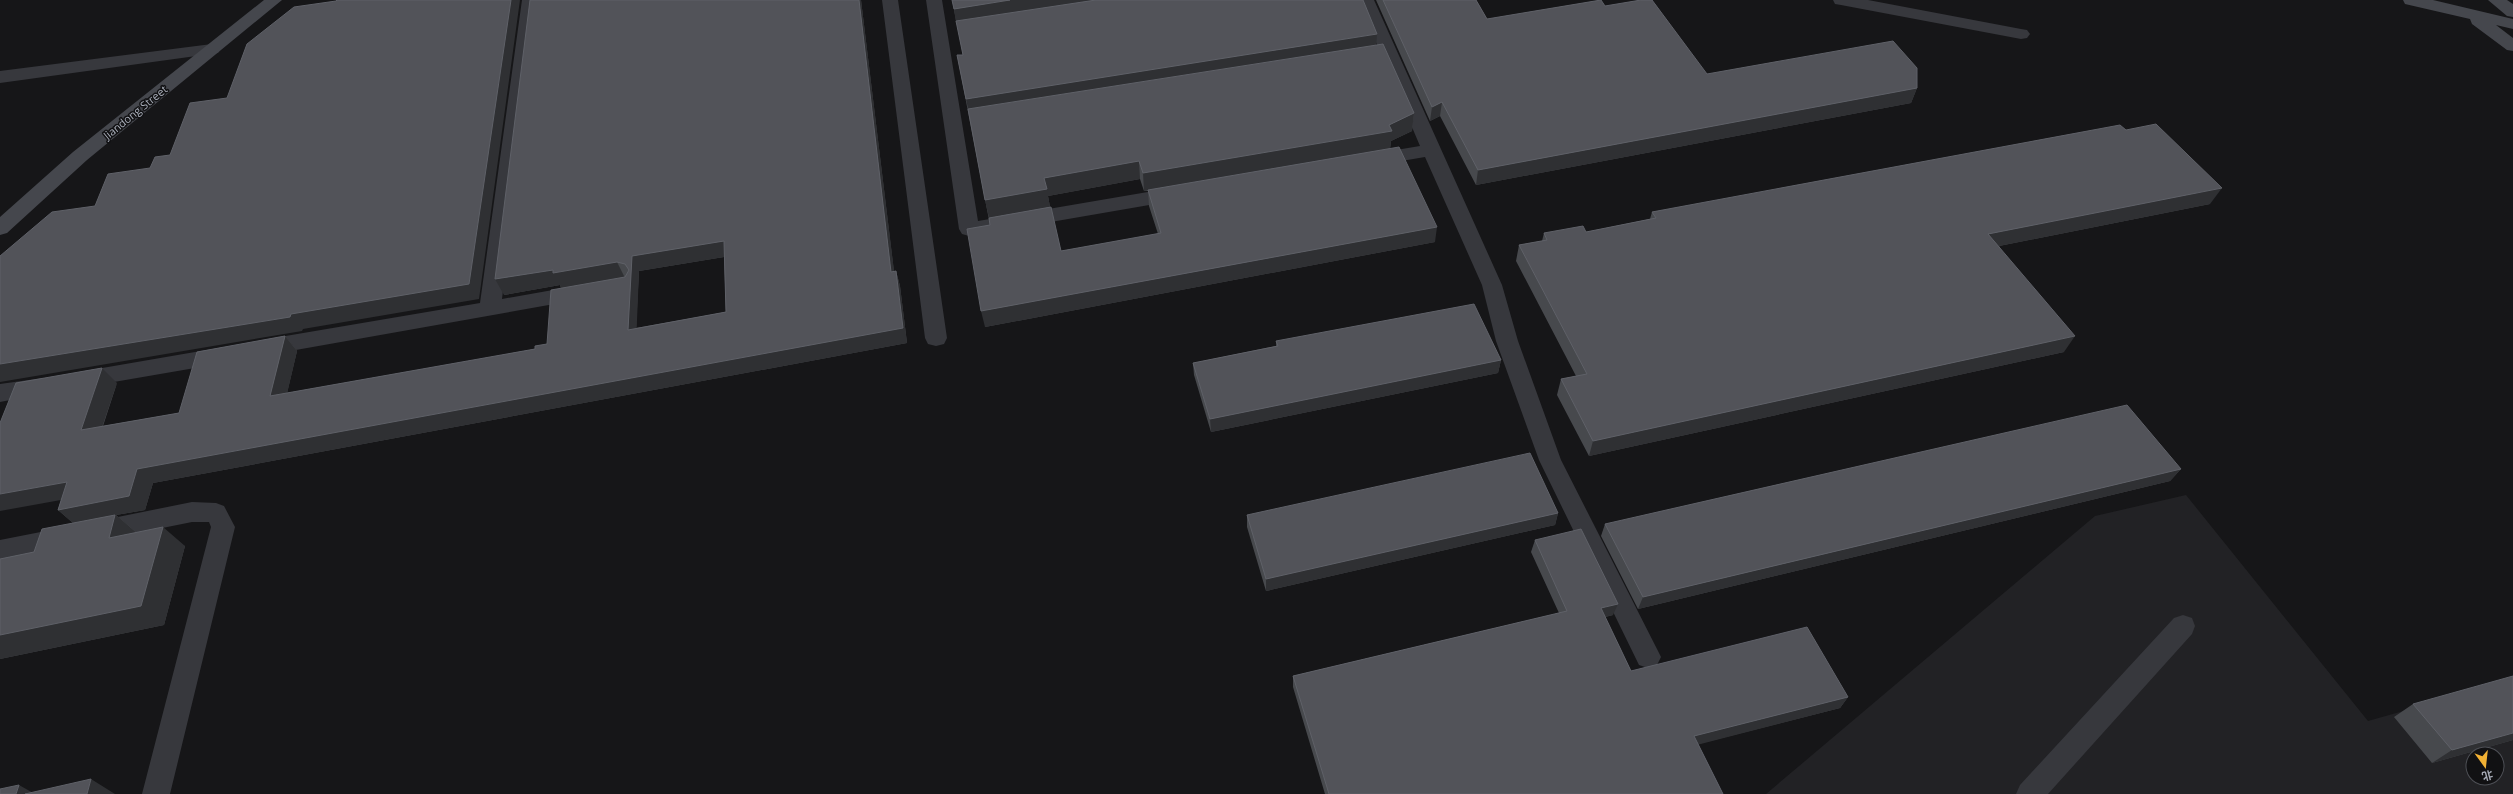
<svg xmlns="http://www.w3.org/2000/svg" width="2513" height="794" font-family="'Open Sans','Noto Sans SC',sans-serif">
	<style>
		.built { fill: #222225; fill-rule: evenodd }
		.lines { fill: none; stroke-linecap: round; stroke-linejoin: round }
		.lane { fill: #37383d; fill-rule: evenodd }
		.street { fill: #37383d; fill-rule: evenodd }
		.secondary { fill: #45474d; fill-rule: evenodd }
		.wall { fill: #47494d; fill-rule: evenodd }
		.shaded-wall { fill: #2f3033 }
		.building { fill: #525359; stroke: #5f6168; fill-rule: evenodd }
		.labels { text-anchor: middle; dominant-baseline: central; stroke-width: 3; stroke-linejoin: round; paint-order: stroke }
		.street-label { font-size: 11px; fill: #a8adb8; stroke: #111113 }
	</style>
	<rect width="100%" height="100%" fill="#161618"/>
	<path class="built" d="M 2186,495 L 2368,721 L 2513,680 L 2513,794 L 1766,794 L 2095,516 ZM 2473,754 L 2497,754 L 2497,778 L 2473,778 Z"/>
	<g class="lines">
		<path class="lane" d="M 522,0 L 538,0 L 502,299 L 581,285 L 588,288 L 591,293 L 588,298 L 262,356 L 254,354 L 251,348 L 254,342 L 262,340 L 480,303 Z
			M 926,0 L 942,0 L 978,221 L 1177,187 L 1184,189 L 1187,194 L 1184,199 L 969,236 L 962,234 L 959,229 Z
			M 1358,0 L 1374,0 L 1502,285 L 1518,341 L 1561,460 L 1657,649 L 1661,657 L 1657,665 L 1648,668 L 1639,665 L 1539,460 L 1496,341 L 1482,285 L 1425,157 L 1372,166 L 1365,164 L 1363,160 L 1365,156 L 1372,154 L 1420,146 Z
			M 1833,0 L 1868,0 L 2021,29 L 2027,30 L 2030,34 L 2027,38 L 2021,39 L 1841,5 L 1835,4 Z
			M 224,347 L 232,349 L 235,355 L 232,361 L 224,363 L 79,388 L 71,386 L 68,380 L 71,374 L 79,372 Z
			M 43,378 L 51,380 L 54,386 L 51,392 L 0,402 L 0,384 Z
			M 192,502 L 216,503 L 224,506 L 235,527 L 170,794 L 142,794 L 211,527 L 209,522 L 192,522 L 98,541 L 90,538 L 86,531 L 90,524 L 98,521 Z
			M 66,527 L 74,530 L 78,537 L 74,544 L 0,560 L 0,540 Z
			M 2183,615 L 2192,618 L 2195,626 L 2192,634 L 2048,794 L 2016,794 L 2020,785 L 2174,618 Z"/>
		<path class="street" d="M 882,0 L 898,0 L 947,338 L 944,344 L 936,346 L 928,344 L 925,338 Z
			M 212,44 L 218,45 L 221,49 L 218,53 L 0,83 L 0,71 Z"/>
		<path class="secondary" d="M 264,0 L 282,0 L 87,160 L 7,233 L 0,235 L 0,217 L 73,152 Z
			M 2403,0 L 2433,0 L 2513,19 L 2513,29 L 2496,25 L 2513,38 L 2513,51 L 2507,50 L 2472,24 L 2470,19 L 2405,4 Z
			M 2488,0 L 2507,0 L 2513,4 L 2513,17 L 2507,16 Z"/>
	</g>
	<path class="wall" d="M 530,0 L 861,0 L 894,272 L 896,271 L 900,286 L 907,343 L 153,483 L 145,510 L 116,515 L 136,532 L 185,546 L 164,625 L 0,659 L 0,559 L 34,552 L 73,523 L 58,510 L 61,500 L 117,383 L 103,426 L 179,413 L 285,336 L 297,351 L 287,393 L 535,349 L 547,344 L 611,280 L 561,288 L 560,285 L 504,295 ZM 724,257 L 726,312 L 636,328 L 639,271 Z
		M 952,0 L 1376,45 L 1414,113 L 1412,131 L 1391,141 L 1390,149 L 1435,242 L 985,327 L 990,225 L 957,55 L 963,55 ZM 1140,179 L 1144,191 L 1148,191 L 1149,206 L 1158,234 L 1061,251 L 1050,207 L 1048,196 Z
		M 1376,0 L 1476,0 L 1487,19 L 1605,6 L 1707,74 L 1917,88 L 1911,103 L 1476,185 L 1440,116 L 1430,121 Z
		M 2126,130 L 2210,204 L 1999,246 L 2064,352 L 1589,456 L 1557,395 L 1561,379 L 1576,376 L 1516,261 L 1519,245 L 1542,241 L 1544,233 L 1586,232 L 1650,219 L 1652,212 Z
		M 1276,341 L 1501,360 L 1498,373 L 1211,432 L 1194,375 L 1193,363 L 1276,346 Z
		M 2181,469 L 2170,481 L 1638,609 L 1601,536 L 1605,524 Z
		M 1558,513 L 1555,525 L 1266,591 L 1247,527 L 1247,515 Z
		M 1535,540 L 1613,615 L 1605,617 L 1631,671 L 1848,697 L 1840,708 L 1698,744 L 1723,794 L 1325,794 L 1293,687 L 1293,676 L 1559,613 L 1531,552 Z
		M 2413,704 L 2513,740 L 2432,763 L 2394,717 Z"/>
	<path class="shaded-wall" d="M 511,0 L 520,0 L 479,299 L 303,329 L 302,331 L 0,382 L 0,364 L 291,314 Z
		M 859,0 L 861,0 L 896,287 L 891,272 Z
		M 1010,0 L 1106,0 L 956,23 L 954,9 Z
		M 1377,34 L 1376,49 L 969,113 L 966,99 Z
		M 1917,88 L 1911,103 L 1476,185 L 1478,170 Z
		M 1442,102 L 1440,116 L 1430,121 L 1432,107 Z
		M 1414,113 L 1412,131 L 1391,141 L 1390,150 L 1144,191 L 1143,173 L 1389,125 Z
		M 1139,161 L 1140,179 L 1048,196 L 1050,207 L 989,218 L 985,200 L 1044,178 Z
		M 2222,188 L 2210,204 L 1979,250 L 1988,234 Z
		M 1437,227 L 1435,242 L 985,327 L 981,311 Z
		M 724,241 L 730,256 L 639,271 L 636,345 L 628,330 L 632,256 Z
		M 617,262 L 625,278 L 561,288 L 560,285 L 504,295 L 495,279 L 553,270 Z
		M 896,271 L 900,286 L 907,343 L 153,483 L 145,510 L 116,515 L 138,534 L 109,538 L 74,524 L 58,510 L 137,469 Z
		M 285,336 L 297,351 L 283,411 L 270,396 Z
		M 2075,336 L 2064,352 L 1589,456 L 1593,441 Z
		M 1501,360 L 1498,373 L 1211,432 L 1210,419 Z
		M 102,368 L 117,383 L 96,445 L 81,430 Z
		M 2181,469 L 2170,481 L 1638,609 L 1643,597 Z
		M 67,482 L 83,496 L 0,511 L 0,494 Z
		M 1558,513 L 1555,525 L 1266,591 L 1266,579 Z
		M 163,527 L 185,546 L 164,625 L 0,659 L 0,635 Z
		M 1618,604 L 1613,615 L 1597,619 L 1601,608 Z
		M 1848,697 L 1840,708 L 1689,747 L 1694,736 Z
		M 2513,733 L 2513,740 L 2432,763 L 2452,750 Z
		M 91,779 L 115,794 L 87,794 Z
		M 19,785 L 35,794 L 16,794 Z"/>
	<path class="building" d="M 337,0 L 511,0 L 469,284 L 291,314 L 290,317 L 0,364 L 0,256 L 52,212 L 95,206 L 108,174 L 150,168 L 155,157 L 170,155 L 190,103 L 227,98 L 247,44 L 294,7 L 336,1 Z
		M 530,0 L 859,0 L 891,272 L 896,271 L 903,328 L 137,469 L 129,496 L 58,510 L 67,482 L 0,494 L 0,423 L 16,383 L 102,368 L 81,430 L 179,413 L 197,352 L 285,336 L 270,396 L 535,349 L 535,346 L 547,344 L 551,290 L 625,277 L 629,270 L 625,264 L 617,262 L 553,273 L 553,270 L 495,279 ZM 724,241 L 726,312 L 628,330 L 632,256 Z
		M 952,0 L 1010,0 L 954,9 Z
		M 1096,0 L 1363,0 L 1377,34 L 966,99 L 957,55 L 963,55 L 956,21 Z
		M 1383,0 L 1476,0 L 1487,19 L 1601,0 L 1605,6 L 1641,0 L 1652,0 L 1707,74 L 1893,41 L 1917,68 L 1917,88 L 1478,170 L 1442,102 L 1432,107 Z
		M 1383,44 L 1414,113 L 1389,125 L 1392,131 L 1143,173 L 1139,161 L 1044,178 L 1047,189 L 985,200 L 968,109 Z
		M 2156,124 L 2222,188 L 1988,234 L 2075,336 L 1593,441 L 1561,379 L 1587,374 L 1519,245 L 1547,240 L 1544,233 L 1583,226 L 1586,232 L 1656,218 L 1652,212 L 2120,125 L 2126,130 Z
		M 1399,147 L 1437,227 L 981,311 L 967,229 L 990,225 L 989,218 L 1051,207 L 1061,251 L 1161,233 L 1148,190 Z
		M 1474,304 L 1501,360 L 1210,419 L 1193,363 L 1278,346 L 1276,341 Z
		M 2127,405 L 2181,469 L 1643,597 L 1605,524 Z
		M 1530,453 L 1558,513 L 1266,579 L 1247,515 Z
		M 115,515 L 109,538 L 163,527 L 141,606 L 0,635 L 0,559 L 34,552 L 42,529 Z
		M 1581,529 L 1618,604 L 1601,608 L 1631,671 L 1807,627 L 1848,697 L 1694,736 L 1723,794 L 1329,794 L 1293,676 L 1567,611 L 1535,540 Z
		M 2513,676 L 2513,733 L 2452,750 L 2413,704 Z
		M 91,779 L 87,794 L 25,794 Z
		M 19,785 L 16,794 L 0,794 L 0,789 Z"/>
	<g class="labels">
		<g class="street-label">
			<text transform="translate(135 112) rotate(-39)">Jiandong Street</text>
		</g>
	</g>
	<g transform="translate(2485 766) rotate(165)"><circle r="19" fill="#111113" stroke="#4d4f55"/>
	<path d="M0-3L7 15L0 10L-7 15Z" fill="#f2b134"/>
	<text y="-6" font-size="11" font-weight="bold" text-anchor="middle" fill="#a8adb8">北</text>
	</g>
</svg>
